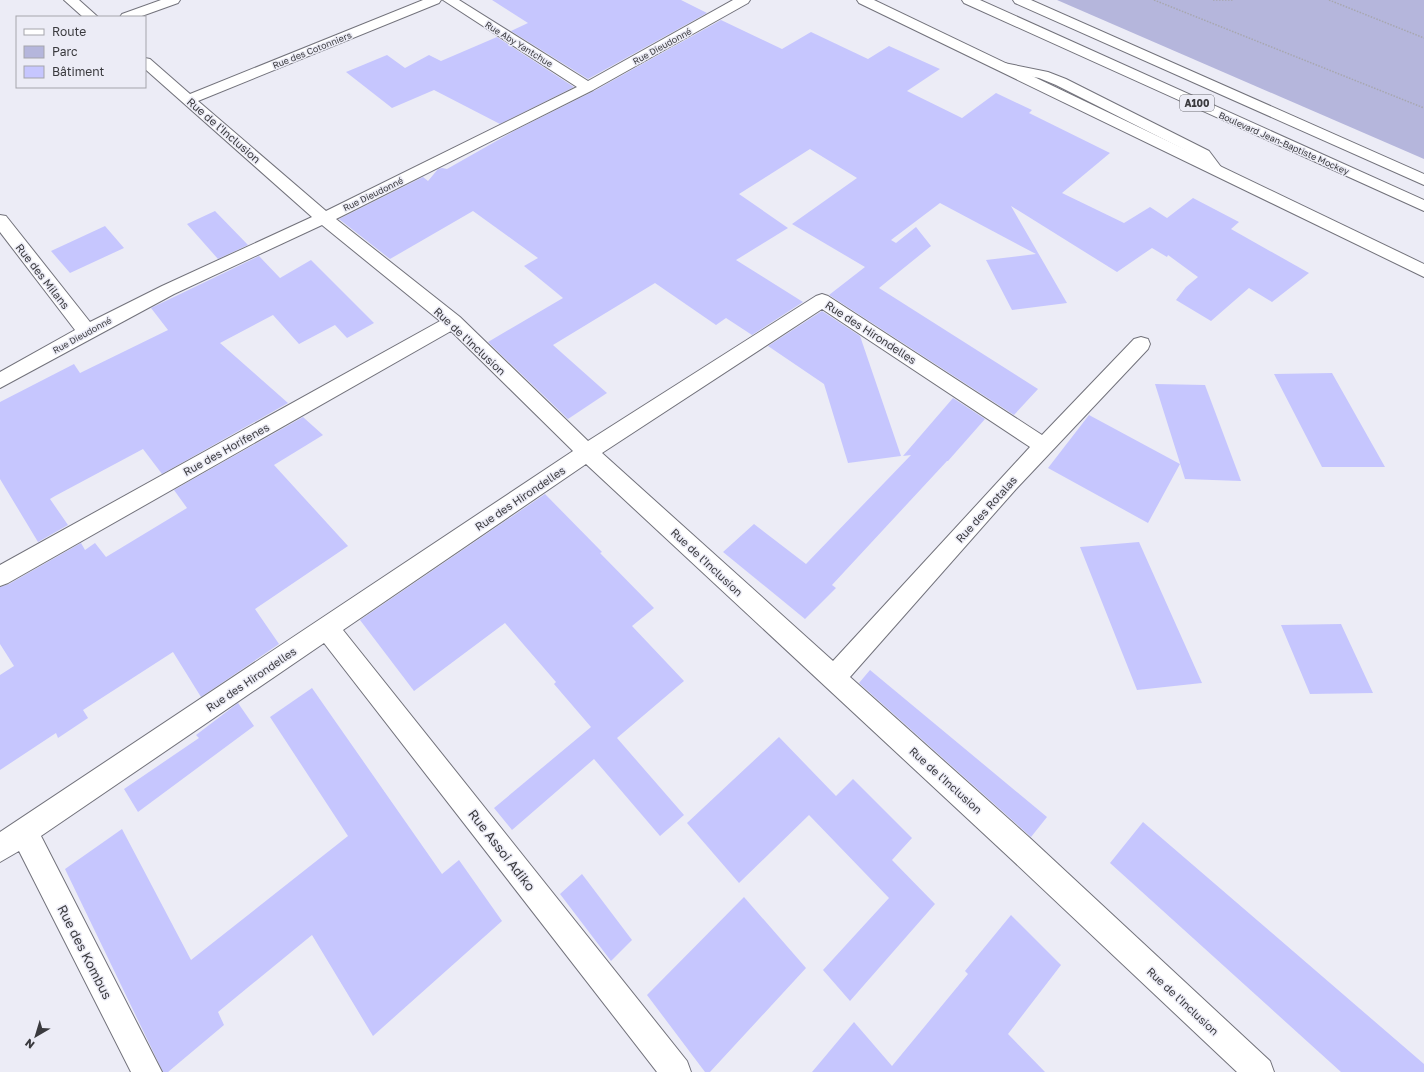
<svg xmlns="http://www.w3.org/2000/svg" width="1424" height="1072" font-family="'Golos Text',sans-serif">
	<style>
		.green { fill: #b5b6dc }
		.building { fill: #c6c6fe }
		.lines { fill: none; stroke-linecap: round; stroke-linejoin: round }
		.service-casing { stroke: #72727b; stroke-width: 2 }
		.minor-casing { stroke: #72727b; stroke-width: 2 }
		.tertiary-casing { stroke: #72727b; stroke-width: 2 }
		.trunk-casing { stroke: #72727b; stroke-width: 2 }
		.path { stroke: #a7a7af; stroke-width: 1.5; stroke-dasharray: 1.5 1.5; stroke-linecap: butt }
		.service { fill: #fff; fill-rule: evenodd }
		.minor { fill: #fff; fill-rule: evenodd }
		.tertiary { fill: #fff; fill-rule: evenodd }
		.trunk { fill: #fff; fill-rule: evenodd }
		.labels { text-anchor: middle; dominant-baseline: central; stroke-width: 3; stroke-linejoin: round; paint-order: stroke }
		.far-street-label { font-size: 9px; fill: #3a3a3e; stroke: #ececf6 }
		.shield { fill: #ececf6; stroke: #6f6f75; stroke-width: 1 }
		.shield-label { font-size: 10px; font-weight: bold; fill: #3a3a3e }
		.street-label { font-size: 11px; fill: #3a3a3e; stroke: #ececf6 }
		.near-street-label { font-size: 13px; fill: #3a3a3e; stroke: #ececf6 }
	</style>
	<rect width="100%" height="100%" fill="#ececf6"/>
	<path class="green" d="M 1057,0 L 1424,0 L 1424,159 Z"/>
	<path class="building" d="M 492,0 L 681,0 L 707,13 L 588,79 L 511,31 L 528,23 Z
		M 721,20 L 782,49 L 811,32 L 868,59 L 889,46 L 940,69 L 907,91 L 962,118 L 996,93 L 1032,110 L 1029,113 L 1110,153 L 1062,193 L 1124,223 L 1150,207 L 1167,218 L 1193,198 L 1239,222 L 1231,229 L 1309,273 L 1272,302 L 1249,288 L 1211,321 L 1176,300 L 1186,287 L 1198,277 L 1168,255 L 1167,257 L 1152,248 L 1117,272 L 1011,206 L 1067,303 L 1012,310 L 986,260 L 1036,254 L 940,203 L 891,240 L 896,243 L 916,227 L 931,246 L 879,288 L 1038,389 L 1014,415 L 829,295 L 865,267 L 792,224 L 857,178 L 810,149 L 739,194 L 788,228 L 736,260 L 803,302 L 752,335 L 726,318 L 716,325 L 655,283 L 553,345 L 607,393 L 568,419 L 488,342 L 563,298 L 524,266 L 538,258 L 473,211 L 390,259 L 339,219 L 423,177 L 428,181 L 438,169 L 442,168 L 447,169 L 514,131 L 594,91 Z
		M 497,37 L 574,87 L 500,124 L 434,90 L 392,108 L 346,72 L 387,55 L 405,68 L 429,55 L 441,61 Z
		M 215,211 L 248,245 L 218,259 L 187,224 Z
		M 105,226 L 124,248 L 70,273 L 51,251 Z
		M 259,256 L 280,278 L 311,260 L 374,323 L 347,338 L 335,325 L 299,344 L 273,315 L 220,343 L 288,403 L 162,474 L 143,449 L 55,496 L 50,499 L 68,525 L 38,542 L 0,479 L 0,402 L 74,364 L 80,373 L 168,330 L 151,308 Z
		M 822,311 L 860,336 L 901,456 L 848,463 L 824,384 L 768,346 Z
		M 1332,373 L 1385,467 L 1322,467 L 1274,374 Z
		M 1155,384 L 1205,385 L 1241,481 L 1185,479 Z
		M 953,398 L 985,419 L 948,461 L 947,461 L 832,585 L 836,588 L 805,619 L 723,552 L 754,524 L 806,564 L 911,455 L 903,456 Z
		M 1089,415 L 1180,464 L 1148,523 L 1048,468 Z
		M 303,417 L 323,435 L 274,465 L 348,546 L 255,609 L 279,644 L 201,697 L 173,652 L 83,710 L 88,718 L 58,738 L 56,733 L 0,770 L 0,675 L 14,666 L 0,644 L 0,587 L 9,584 L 81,543 L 85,550 L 95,543 L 106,557 L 187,508 L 174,490 Z
		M 545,494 L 602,552 L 600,553 L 654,608 L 632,626 L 684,681 L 617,738 L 684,815 L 660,836 L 594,759 L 512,830 L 494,808 L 591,727 L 554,684 L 556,682 L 505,623 L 414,691 L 360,620 Z
		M 1139,542 L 1202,683 L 1137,690 L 1080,547 Z
		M 1341,624 L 1373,693 L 1310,694 L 1281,625 Z
		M 870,670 L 1047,817 L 1031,837 L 859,683 Z
		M 312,688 L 442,874 L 459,860 L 502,921 L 373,1036 L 312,935 L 218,1012 L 224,1025 L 168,1072 L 163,1072 L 65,869 L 122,829 L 191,960 L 348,836 L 270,717 Z
		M 238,703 L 254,726 L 138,812 L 124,789 L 199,738 L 196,735 Z
		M 779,737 L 836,796 L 853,779 L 912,838 L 892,860 L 935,904 L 850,1001 L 823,970 L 889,898 L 809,815 L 739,883 L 687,823 Z
		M 1143,822 L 1424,1064 L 1424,1072 L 1341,1072 L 1110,863 Z
		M 582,874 L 632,940 L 611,961 L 560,894 Z
		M 744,897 L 806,968 L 710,1072 L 705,1072 L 647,995 Z
		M 1011,915 L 1061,965 L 1008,1034 L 1045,1072 L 812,1072 L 854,1022 L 892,1066 L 968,974 L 965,971 Z"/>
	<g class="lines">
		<g class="service-casing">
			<path id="service" d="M 1004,63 L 1048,72 L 1066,79 L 1209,151 L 1224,171 L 1222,174 C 1210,177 1206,166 1199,157 L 1056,85 L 1039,78 L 999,70 L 998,67 L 999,64 Z"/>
		</g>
		<g class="minor-casing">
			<path id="minor" d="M 64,0 L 79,0 L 98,17 L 83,17 Z
				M 161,0 L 180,0 L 178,3 L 139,17 L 120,17 L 122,14 Z
				M 423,0 L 441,0 L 439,3 L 198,101 L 326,211 L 577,87 L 443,0 L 459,0 L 588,81 L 733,0 L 750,0 L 748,3 L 593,90 L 336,219 L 460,317 L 588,441 L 816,296 L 822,294 L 828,296 L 1042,435 L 1134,339 L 1141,337 L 1148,339 L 1150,344 L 1148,349 L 1016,489 L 850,677 L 1031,839 L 1270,1061 L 1274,1072 L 1237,1072 L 1011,859 L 586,464 L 343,630 L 687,1061 L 691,1072 L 657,1072 L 324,643 L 41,836 L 162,1072 L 131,1072 L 19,851 L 0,862 L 0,832 L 573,451 L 451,331 L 8,583 L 0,586 L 0,565 L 440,321 L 322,225 L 174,294 L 0,388 L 0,372 L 75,330 L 0,232 L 0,215 L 6,216 L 90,322 L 162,286 L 312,217 L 145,69 L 145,58 L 150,59 L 190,94 ZM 822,309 L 1030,447 L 833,661 L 602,453 Z"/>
		</g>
		<g class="tertiary-casing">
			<path id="tertiary" d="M 857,0 L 874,0 L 1424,264 L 1424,277 L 859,3 Z"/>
		</g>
		<g class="trunk-casing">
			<path id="trunk" d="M 962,0 L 980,0 L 1424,200 L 1424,211 L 964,3 Z
				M 1013,0 L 1031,0 L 1424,174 L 1424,185 L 1015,3 Z"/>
		</g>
		<path class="path" d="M 1154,0 L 1424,108
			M 1213,0 L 1234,0
			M 1329,0 L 1424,38"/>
		<use href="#service" class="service"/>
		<use href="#minor" class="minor"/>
		<use href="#tertiary" class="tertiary"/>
		<use href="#trunk" class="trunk"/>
	</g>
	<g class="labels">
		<g class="far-street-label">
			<text transform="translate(519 44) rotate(32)">Rue Aby Yantchue</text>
			<text transform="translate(662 46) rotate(-29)">Rue Dieudonné</text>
			<text transform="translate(312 50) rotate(-22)">Rue des Cotonniers</text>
			<text transform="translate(1284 143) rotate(24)">Boulevard Jean-Baptiste Mockey</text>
			<text transform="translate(373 194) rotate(-26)">Rue Dieudonné</text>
			<text transform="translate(82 335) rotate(-29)">Rue Dieudonné</text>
		</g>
		<rect class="shield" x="1180" y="95" width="34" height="16" rx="3"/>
		<g class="shield-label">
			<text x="1197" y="103">A100</text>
		</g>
		<g class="street-label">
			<text transform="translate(224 130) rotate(41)">Rue de l'Inclusion</text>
			<text transform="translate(43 276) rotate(52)">Rue des Milans</text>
			<text transform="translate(871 332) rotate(33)">Rue des Hirondelles</text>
			<text transform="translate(470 341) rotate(43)">Rue de l'Inclusion</text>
			<text transform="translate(226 449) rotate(-29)">Rue des Horifenes</text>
			<text transform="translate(520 498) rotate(-34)">Rue des Hirondelles</text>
			<text transform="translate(986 509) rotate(-48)">Rue des Rotalas</text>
			<text transform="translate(707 562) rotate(43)">Rue de l'Inclusion</text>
			<text transform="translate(251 679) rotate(-34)">Rue des Hirondelles</text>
			<text transform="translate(946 780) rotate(42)">Rue de l'Inclusion</text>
			<text transform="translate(1183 1001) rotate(43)">Rue de l'Inclusion</text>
		</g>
		<g class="near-street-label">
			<text transform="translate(502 850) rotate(52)">Rue Assoi Adiko</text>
			<text transform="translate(85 952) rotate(63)">Rue des Kombus</text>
		</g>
	</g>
	<rect x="16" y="16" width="130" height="72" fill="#ececf6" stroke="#a5a5ac"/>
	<rect x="24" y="29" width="20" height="6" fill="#ffffff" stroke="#a5a5ac"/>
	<text x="52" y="36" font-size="12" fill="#3a3a3e">Route</text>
	<rect x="24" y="46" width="20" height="12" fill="#b5b6dc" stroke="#a5a5ac"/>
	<text x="52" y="56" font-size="12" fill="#3a3a3e">Parc</text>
	<rect x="24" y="66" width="20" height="12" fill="#c6c6fe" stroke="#a5a5ac"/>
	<text x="52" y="76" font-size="12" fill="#3a3a3e">Bâtiment</text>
	<g transform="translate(36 1036) rotate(218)" stroke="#ececf6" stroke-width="3" paint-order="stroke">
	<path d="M0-3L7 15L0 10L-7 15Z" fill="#3a3a3e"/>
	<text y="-6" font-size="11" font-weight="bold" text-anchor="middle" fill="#3a3a3e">N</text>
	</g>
</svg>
